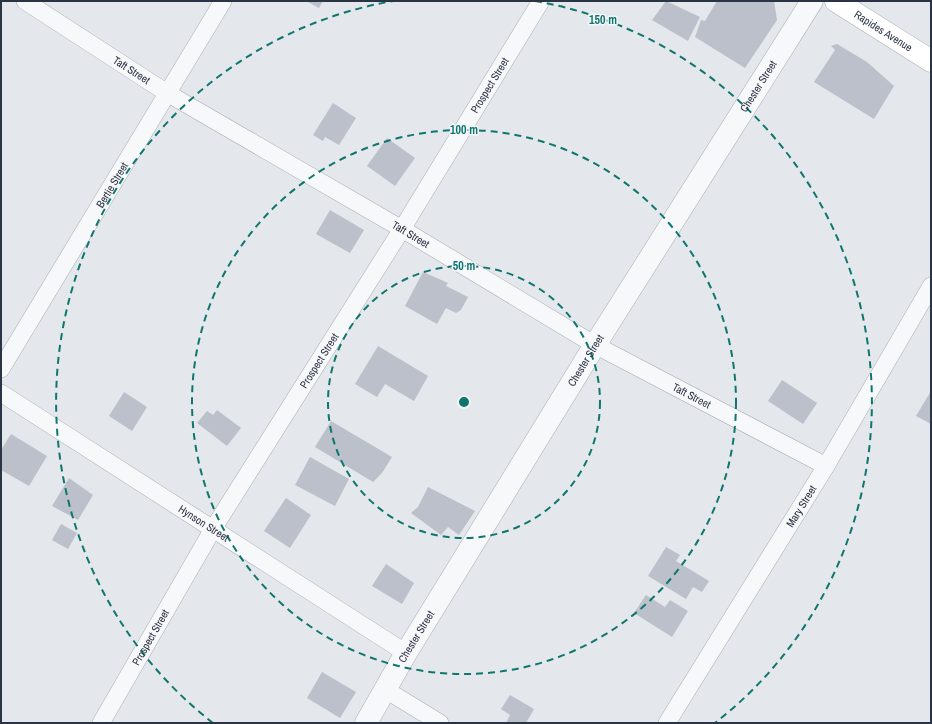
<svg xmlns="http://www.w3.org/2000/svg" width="932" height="724" font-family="'Archivo Narrow',sans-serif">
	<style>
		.building { fill: #bbc0ca }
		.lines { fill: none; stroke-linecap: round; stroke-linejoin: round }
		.minor-casing { stroke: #a9aeb7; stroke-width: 18 }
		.tertiary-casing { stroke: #a9aeb7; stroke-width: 23 }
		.secondary-casing { stroke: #a9aeb7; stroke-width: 23 }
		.minor { stroke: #f7f8fa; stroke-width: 17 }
		.tertiary { stroke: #f7f8fa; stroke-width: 22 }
		.secondary { stroke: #fff; stroke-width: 22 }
		.ring { fill: none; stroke: #0f766e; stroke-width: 2; stroke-dasharray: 7 5 }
		.labels { text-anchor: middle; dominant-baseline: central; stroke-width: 3; stroke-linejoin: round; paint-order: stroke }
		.street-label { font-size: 11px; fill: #2b3445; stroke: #f4f6f9 }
		.centre { fill: #0f766e; stroke: #f4f6f9; stroke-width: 2 }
		.ring-label { font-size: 12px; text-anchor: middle; font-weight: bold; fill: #0f766e; stroke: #f4f6f9; stroke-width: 3; stroke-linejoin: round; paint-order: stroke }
	</style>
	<rect width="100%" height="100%" fill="#e4e7ec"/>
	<path class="building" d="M 306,1 L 323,1 L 319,8 Z
		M 666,1 L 700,17 L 688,41 L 652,20 Z
		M 717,1 L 774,1 L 777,20 L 745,68 L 695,37 L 701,20 L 705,21 Z
		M 837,44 L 867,62 L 894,86 L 874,119 L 814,82 L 835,50 L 831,46 Z
		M 333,103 L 356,118 L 339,145 L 325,137 L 323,141 L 313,135 Z
		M 387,138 L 415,158 L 395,186 L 367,166 Z
		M 330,210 L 364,230 L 350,253 L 316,234 Z
		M 423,272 L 448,283 L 446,286 L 468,297 L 461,310 L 456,313 L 446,308 L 437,324 L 405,306 Z
		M 378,346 L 428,376 L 414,401 L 385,384 L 377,397 L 355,384 Z
		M 782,380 L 817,403 L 803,424 L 768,401 Z
		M 931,391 L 931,424 L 916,416 Z
		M 124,392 L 147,407 L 132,431 L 109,416 Z
		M 217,410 L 241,428 L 227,446 L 197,423 L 207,411 L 213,415 Z
		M 331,421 L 392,457 L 382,473 L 373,482 L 315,447 Z
		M 11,434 L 47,456 L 29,486 L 1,470 L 1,450 Z
		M 310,457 L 349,479 L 335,506 L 295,485 Z
		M 69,478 L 93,495 L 78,520 L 52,506 Z
		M 428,487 L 475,511 L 459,535 L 448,527 L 441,535 L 411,513 L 418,507 Z
		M 286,498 L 311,515 L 290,548 L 264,531 Z
		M 61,524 L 77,533 L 68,549 L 52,540 Z
		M 666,547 L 680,555 L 676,561 L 709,581 L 702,592 L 693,587 L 686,599 L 648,576 Z
		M 386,564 L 414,583 L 402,604 L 372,586 Z
		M 646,595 L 665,607 L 670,600 L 688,611 L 672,637 L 634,613 Z
		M 322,672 L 356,692 L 340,718 L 307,698 Z
		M 510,695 L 534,709 L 526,723 L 506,723 L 510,715 L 501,709 Z"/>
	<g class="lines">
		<g class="minor-casing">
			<g id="minor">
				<path id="s1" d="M 25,1 L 167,93 L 402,229 L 595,345 L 826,466"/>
				<path id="s2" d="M 1,369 L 223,1"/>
				<path id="s3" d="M 1,393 L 406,653"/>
				<path d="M 386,690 L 440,723"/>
				<path id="s4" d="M 101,723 L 213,529 L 402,229 L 541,1"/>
				<path id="s5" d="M 667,723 L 826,466 L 931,286"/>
			</g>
		</g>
		<g class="tertiary-casing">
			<g id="tertiary">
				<path id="s6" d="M 366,723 L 406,653 L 595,345 L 812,1"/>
			</g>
		</g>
		<g class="secondary-casing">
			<g id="secondary">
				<path id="s7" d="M 836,1 L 931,61"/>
			</g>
		</g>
		<use href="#minor" class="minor"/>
		<use href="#tertiary" class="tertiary"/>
		<use href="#secondary" class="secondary"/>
	</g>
	<g class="ring">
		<circle cx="464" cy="402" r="136"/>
		<circle cx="464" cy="402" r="272"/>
		<path d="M213 723A407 407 0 0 1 393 1M535 1A407 407 0 0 1 715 723"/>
	</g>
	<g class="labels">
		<g class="street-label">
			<text stroke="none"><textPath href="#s7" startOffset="56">Rapides Avenue</textPath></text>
			<text stroke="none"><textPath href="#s1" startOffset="127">Taft Street</textPath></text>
			<text stroke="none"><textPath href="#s4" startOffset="747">Prospect Street</textPath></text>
			<text stroke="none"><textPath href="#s6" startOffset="748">Chester Street</textPath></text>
			<text stroke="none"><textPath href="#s2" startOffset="215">Bertie Street</textPath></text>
			<text stroke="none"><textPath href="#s1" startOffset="451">Taft Street</textPath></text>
			<text stroke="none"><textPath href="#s6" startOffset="424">Chester Street</textPath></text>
			<text stroke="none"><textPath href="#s4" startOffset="423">Prospect Street</textPath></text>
			<text stroke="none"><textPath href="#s1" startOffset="775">Taft Street</textPath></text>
			<text stroke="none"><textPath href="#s5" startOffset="255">Mary Street</textPath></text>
			<text stroke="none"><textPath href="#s3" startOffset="241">Hynson Street</textPath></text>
			<text stroke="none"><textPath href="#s6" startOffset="100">Chester Street</textPath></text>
			<text stroke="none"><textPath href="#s4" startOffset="99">Prospect Street</textPath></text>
		</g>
	</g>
	<circle cx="464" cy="402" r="6" class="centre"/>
	<g class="ring-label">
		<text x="603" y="24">150 m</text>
		<text x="464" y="134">100 m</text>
		<text x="464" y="270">50 m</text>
	</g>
	<rect width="932" height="724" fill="none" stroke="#2b3445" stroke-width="4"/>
</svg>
